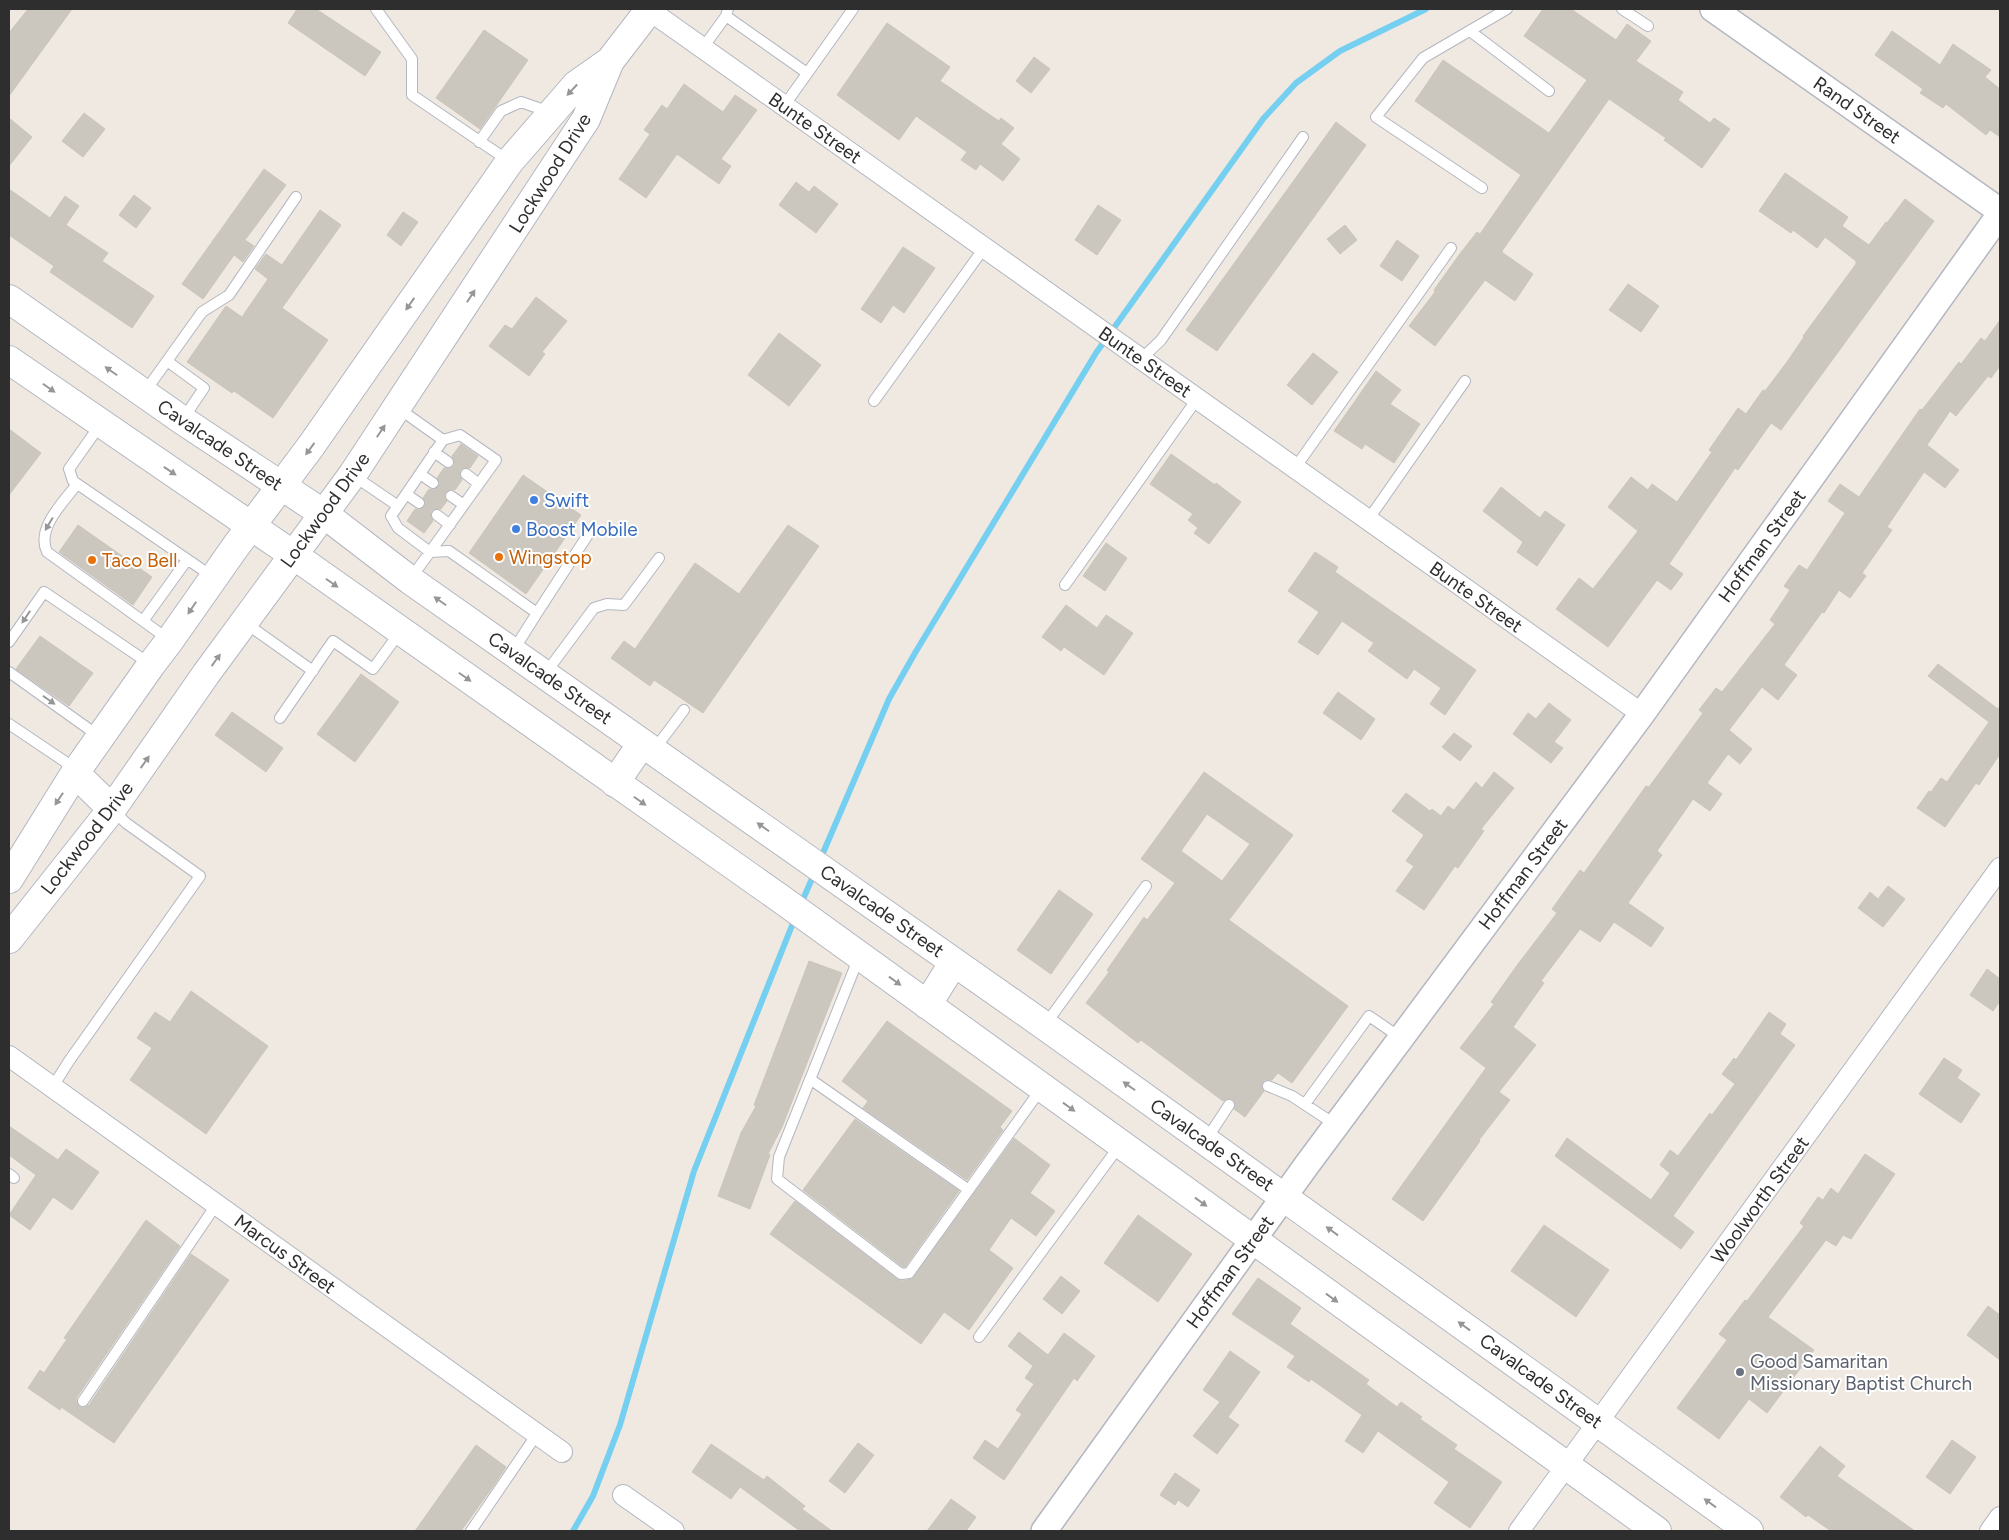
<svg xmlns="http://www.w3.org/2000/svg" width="2009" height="1540" font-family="Figtree,sans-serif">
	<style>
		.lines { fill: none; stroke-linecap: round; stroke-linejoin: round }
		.stream { stroke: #75cff0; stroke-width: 6 }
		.building { fill: #cbc7bf; stroke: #cbc5ba; fill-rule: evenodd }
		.service-casing { stroke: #b4b7c1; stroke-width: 12 }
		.minor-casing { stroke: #b4b7c1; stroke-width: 22 }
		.tertiary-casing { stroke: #b4b7c1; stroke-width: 28 }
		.secondary-casing { stroke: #b4b7c1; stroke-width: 30 }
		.service { stroke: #fff; stroke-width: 10 }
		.minor { stroke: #fff; stroke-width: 20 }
		.tertiary { stroke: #fff; stroke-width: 25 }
		.secondary { stroke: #fff; stroke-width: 28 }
		.oneway { fill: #969696 }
		.shop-dot { fill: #3f7fe0; stroke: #fff; stroke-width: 2 }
		.food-dot { fill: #e8710a; stroke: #fff; stroke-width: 2 }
		.worship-dot { fill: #6b7280; stroke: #fff; stroke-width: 2 }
		.labels { text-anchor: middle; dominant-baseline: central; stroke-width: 4; stroke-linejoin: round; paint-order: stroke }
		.street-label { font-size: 19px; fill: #2e2e2e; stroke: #fff }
		.shop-label { font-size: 19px; fill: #366cbe; stroke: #fff; text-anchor: start }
		.food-label { font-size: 19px; fill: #c56008; stroke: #fff; text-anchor: start }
		.worship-label { font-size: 19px; fill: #5b616d; stroke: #fff; text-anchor: start }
	</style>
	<rect width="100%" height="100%" fill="#efe9e1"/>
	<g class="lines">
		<path class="stream" d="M 820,860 L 889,699 L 915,653 L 1096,353 L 1263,119 L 1296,83 L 1340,51 L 1426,9
			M 800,906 L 815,872
			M 573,1531 L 593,1496 L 620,1425 L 694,1171 L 795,918"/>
	</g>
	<path class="building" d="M 28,9 L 72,9 L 9,96 L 9,33 Z
		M 297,9 L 316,9 L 381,52 L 365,76 L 288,23 Z
		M 1543,9 L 1571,9 L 1616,40 L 1627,24 L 1651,41 L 1636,61 L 1683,92 L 1678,100 L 1710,123 L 1714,118 L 1730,129 L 1702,168 L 1664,140 L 1666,138 L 1609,99 L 1502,251 L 1503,253 L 1533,274 L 1515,301 L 1485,280 L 1435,346 L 1409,326 L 1435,292 L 1434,290 L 1459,255 L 1477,232 L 1480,234 L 1521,175 L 1415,101 L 1443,60 L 1549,133 L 1587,80 L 1524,36 Z
		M 887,23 L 950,67 L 940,81 L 999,121 L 1001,118 L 1014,128 L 1001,144 L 1020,159 L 1003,181 L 980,164 L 976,170 L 961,160 L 967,152 L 916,116 L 899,140 L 837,95 Z
		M 484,30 L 528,60 L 480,129 L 436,98 Z
		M 1892,31 L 1940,65 L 1953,44 L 1991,70 L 1985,77 L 2000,89 L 2000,137 L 1990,130 L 1986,135 L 1946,104 L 1943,108 L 1920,93 L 1923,89 L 1875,55 Z
		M 1034,57 L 1050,69 L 1031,93 L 1016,81 Z
		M 684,84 L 723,112 L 735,95 L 757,110 L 721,159 L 731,166 L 719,184 L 677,154 L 646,198 L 619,179 L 650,134 L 644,130 L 662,105 L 667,109 Z
		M 84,113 L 105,129 L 83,157 L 62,141 Z
		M 9,118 L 32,137 L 9,166 Z
		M 1336,122 L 1366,145 L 1217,351 L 1186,330 Z
		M 264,169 L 286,185 L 245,240 L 254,246 L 243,262 L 234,255 L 203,299 L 182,284 Z
		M 1785,173 L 1848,217 L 1842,226 L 1869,245 L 1886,222 L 1887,223 L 1905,199 L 1934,221 L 1781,430 L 1771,423 L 1738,470 L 1735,468 L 1669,564 L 1683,574 L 1671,590 L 1657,580 L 1608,647 L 1556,609 L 1579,578 L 1593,589 L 1638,531 L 1608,507 L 1631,477 L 1648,490 L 1652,484 L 1677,502 L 1712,452 L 1709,450 L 1738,408 L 1746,414 L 1763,390 L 1765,391 L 1787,362 L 1804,337 L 1803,336 L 1856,264 L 1856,261 L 1825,237 L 1817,248 L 1793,230 L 1791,233 L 1759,211 Z
		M 796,182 L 809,192 L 814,186 L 838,204 L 816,233 L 779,205 Z
		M 9,189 L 50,218 L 65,196 L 79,206 L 66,225 L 108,253 L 102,261 L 154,296 L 132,328 L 50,272 L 54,266 L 9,235 Z
		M 134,195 L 151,208 L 136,228 L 119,215 Z
		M 1098,205 L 1121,220 L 1097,255 L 1075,240 Z
		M 320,210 L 341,225 L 282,308 L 328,340 L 273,418 L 234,391 L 232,393 L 187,362 L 226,306 L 242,317 L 268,279 L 255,269 L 266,254 L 282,265 Z
		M 403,212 L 418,222 L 401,246 L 387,235 Z
		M 1345,225 L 1357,240 L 1340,254 L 1327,239 Z
		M 1397,240 L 1419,256 L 1402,281 L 1380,266 Z
		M 903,247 L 935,268 L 904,313 L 893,305 L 881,323 L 861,309 Z
		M 1628,284 L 1659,306 L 1641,332 L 1609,310 Z
		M 536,297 L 567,321 L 542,352 L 545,354 L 529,376 L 489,346 L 505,325 L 512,329 Z
		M 2000,320 L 2000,366 L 1991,378 L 1988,376 L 1956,416 L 1950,411 L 1927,445 L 1959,470 L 1945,488 L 1924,472 L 1887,527 L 1892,530 L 1862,573 L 1866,576 L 1850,598 L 1839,590 L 1824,613 L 1822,612 L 1784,665 L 1797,675 L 1778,700 L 1762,687 L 1729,730 L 1752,749 L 1740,764 L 1728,754 L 1707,783 L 1722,794 L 1710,811 L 1693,799 L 1657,851 L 1662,855 L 1628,903 L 1664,928 L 1651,947 L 1614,922 L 1600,942 L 1580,929 L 1541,981 L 1544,983 L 1513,1027 L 1536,1045 L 1499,1092 L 1510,1100 L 1479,1140 L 1480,1141 L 1423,1221 L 1392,1199 L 1486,1068 L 1460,1048 L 1494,1004 L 1491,1002 L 1518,964 L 1557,913 L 1552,909 L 1580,870 L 1584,873 L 1646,786 L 1649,787 L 1703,713 L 1699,710 L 1716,688 L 1722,692 L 1775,624 L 1770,620 L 1790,590 L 1784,586 L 1799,565 L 1807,570 L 1845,513 L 1828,501 L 1840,484 L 1859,497 L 1920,409 L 1922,410 L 1959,362 L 1961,364 L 1981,338 L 1985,341 Z
		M 779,333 L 821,365 L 789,406 L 748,375 Z
		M 1313,353 L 1338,372 L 1312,405 L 1287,385 Z
		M 1376,371 L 1401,390 L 1390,404 L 1420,424 L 1394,463 L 1365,444 L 1362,449 L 1334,431 Z
		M 9,429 L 41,453 L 9,495 Z
		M 461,444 L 478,456 L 470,468 L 464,468 L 460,470 L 460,476 L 462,480 L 455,490 L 451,489 L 446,492 L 444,496 L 447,501 L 441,509 L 435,509 L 431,511 L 431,517 L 433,521 L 424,533 L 407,521 L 415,509 L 419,510 L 424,507 L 426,503 L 423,498 L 429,489 L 433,490 L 438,487 L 440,483 L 437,478 L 444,468 L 450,468 L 454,466 L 454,460 L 452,456 Z
		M 1171,454 L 1215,485 L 1216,483 L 1241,502 L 1209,544 L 1194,533 L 1198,528 L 1188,520 L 1193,514 L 1150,484 Z
		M 523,475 L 581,515 L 526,594 L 469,553 Z
		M 1501,487 L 1540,518 L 1545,511 L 1565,525 L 1537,566 L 1517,552 L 1523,542 L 1483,511 Z
		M 78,525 L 152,577 L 133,605 L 59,552 Z
		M 788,525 L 819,546 L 703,713 L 654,680 L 650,686 L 611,658 L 624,641 L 635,649 L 695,563 L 739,594 Z
		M 1106,543 L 1127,558 L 1105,591 L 1083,576 Z
		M 1315,552 L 1338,567 L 1335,572 L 1476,670 L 1445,715 L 1430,704 L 1441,688 L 1414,669 L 1407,679 L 1368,651 L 1374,643 L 1342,621 L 1318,655 L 1298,642 L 1319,612 L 1288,591 Z
		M 1066,605 L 1097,628 L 1106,615 L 1133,633 L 1104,675 L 1064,647 L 1061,651 L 1042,637 Z
		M 40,636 L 93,673 L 69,706 L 16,669 Z
		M 1938,664 L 1998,709 L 2000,706 L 2000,754 L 1979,785 L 1976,783 L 1945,827 L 1917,808 L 1929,791 L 1931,792 L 1941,778 L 1947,782 L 1989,722 L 1928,676 Z
		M 361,674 L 399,702 L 355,762 L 317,734 Z
		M 1338,692 L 1375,719 L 1361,740 L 1323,713 Z
		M 1549,703 L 1571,720 L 1554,742 L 1563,748 L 1551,763 L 1513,734 L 1528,713 L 1536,719 Z
		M 232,712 L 283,748 L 266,772 L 215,735 Z
		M 1454,733 L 1472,746 L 1460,761 L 1442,747 Z
		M 1204,772 L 1293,835 L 1229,920 L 1348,1006 L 1292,1083 L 1278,1073 L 1272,1080 L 1264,1080 L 1261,1086 L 1264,1091 L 1245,1117 L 1234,1109 L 1236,1105 L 1233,1100 L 1229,1098 L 1223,1101 L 1141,1040 L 1138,1043 L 1086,1003 L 1109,972 L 1107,970 L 1144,917 L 1147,920 L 1175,883 L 1141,859 ZM 1207,814 L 1250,844 L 1222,881 L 1181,851 Z
		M 1494,772 L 1514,788 L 1481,829 L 1484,831 L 1458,868 L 1455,866 L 1424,910 L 1396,891 L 1414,866 L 1406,861 L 1424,835 L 1392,811 L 1406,793 L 1430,811 L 1432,809 L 1441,816 L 1448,806 L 1454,810 L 1476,782 L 1482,788 Z
		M 1888,886 L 1905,899 L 1883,927 L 1858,908 L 1870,892 L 1878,899 Z
		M 1059,890 L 1093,914 L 1051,974 L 1017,950 Z
		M 809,961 L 842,973 L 782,1127 L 768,1154 L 770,1155 L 750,1209 L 718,1196 L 741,1133 L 756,1106 L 754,1105 Z
		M 1987,969 L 2000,979 L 2000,1001 L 1993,1011 L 1970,995 Z
		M 191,991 L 268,1046 L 206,1134 L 130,1080 L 152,1048 L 137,1038 L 155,1012 L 170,1022 Z
		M 1769,1012 L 1786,1024 L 1780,1034 L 1795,1045 L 1673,1216 L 1694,1232 L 1681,1249 L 1555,1156 L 1567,1138 L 1651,1200 L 1670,1173 L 1660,1165 L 1670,1150 L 1678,1156 L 1710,1113 L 1712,1115 L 1735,1084 L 1722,1074 L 1734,1058 L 1736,1060 Z
		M 887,1021 L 1012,1111 L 1000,1127 L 1003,1130 L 967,1180 L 863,1108 L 868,1101 L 842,1081 Z
		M 1944,1058 L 1962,1070 L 1957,1078 L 1980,1094 L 1961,1123 L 1919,1094 Z
		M 855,1119 L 959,1191 L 905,1267 L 903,1267 L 803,1190 Z
		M 9,1126 L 58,1160 L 66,1149 L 99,1172 L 72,1210 L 53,1197 L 30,1230 L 9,1215 L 36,1175 L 9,1155 Z
		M 1014,1138 L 1050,1165 L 1030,1193 L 1055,1211 L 1036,1236 L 1011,1218 L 989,1250 L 1013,1268 L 969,1330 L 944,1312 L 921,1344 L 770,1234 L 795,1201 L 897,1279 L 902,1281 L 912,1279 Z
		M 1865,1154 L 1895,1174 L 1851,1239 L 1843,1235 L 1836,1246 L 1826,1240 L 1768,1317 L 1814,1350 L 1767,1413 L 1749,1399 L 1719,1439 L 1677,1408 L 1727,1340 L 1719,1334 L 1745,1300 L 1747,1301 L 1804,1226 L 1800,1223 L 1818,1197 L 1823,1200 L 1831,1188 L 1838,1194 Z
		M 1138,1215 L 1192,1254 L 1158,1302 L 1104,1263 Z
		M 146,1220 L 180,1246 L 77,1397 L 76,1401 L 79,1406 L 83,1408 L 89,1405 L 191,1254 L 229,1280 L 114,1443 L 61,1407 L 60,1410 L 28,1388 L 40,1370 L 44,1373 L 67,1339 L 64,1338 Z
		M 1544,1225 L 1609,1270 L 1576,1317 L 1511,1271 Z
		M 1061,1276 L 1080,1291 L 1062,1314 L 1043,1299 Z
		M 1258,1278 L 1301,1308 L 1290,1324 L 1369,1380 L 1366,1384 L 1397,1407 L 1401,1402 L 1422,1417 L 1420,1419 L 1457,1445 L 1454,1449 L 1502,1482 L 1470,1528 L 1434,1503 L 1449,1482 L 1378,1431 L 1363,1453 L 1345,1441 L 1362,1415 L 1311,1379 L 1309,1382 L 1287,1367 L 1295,1356 L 1232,1314 Z
		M 1988,1306 L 2000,1315 L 2000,1360 L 1967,1335 Z
		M 1019,1332 L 1048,1355 L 1064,1333 L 1095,1356 L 1077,1381 L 1074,1378 L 1004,1480 L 973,1458 L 985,1440 L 998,1449 L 1022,1414 L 1016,1410 L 1034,1384 L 1025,1378 L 1033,1366 L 1008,1346 Z
		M 1230,1351 L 1260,1372 L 1228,1417 L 1239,1425 L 1217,1454 L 1193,1436 L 1220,1402 L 1203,1390 Z
		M 1952,1440 L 1976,1457 L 1950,1494 L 1926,1477 Z
		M 858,1443 L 874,1455 L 845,1493 L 829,1481 Z
		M 711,1444 L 764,1480 L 767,1476 L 805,1506 L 802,1509 L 832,1531 L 800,1531 L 740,1487 L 731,1499 L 692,1472 Z
		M 476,1445 L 506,1467 L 494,1485 L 461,1531 L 415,1531 Z
		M 1820,1446 L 1845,1466 L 1837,1476 L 1915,1531 L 1831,1531 L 1808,1515 L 1806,1517 L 1780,1497 Z
		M 1175,1473 L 1200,1490 L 1188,1507 L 1178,1500 L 1175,1505 L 1160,1495 Z
		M 951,1499 L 976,1517 L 966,1531 L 927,1531 Z"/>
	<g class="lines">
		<g class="service-casing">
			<path id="service" d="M 376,9 L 412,59 L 412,95 L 509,161
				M 1622,9 L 1648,26
				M 726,16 L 807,73
				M 1470,31 L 1549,91
				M 702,49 L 726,16 L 728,9
				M 784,106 L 853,9
				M 479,142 L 501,111 L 521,102 L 544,110 L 549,114
				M 1482,188 L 1376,117 L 1423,58 L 1507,9
				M 1141,359 L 1161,340 L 1303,137
				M 167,361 L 204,388 L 183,419
				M 144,393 L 202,312 L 229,295 L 296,197
				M 874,401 L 984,248
				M 100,425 L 69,469 L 73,481 L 213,577
				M 434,452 L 448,462
				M 1295,468 L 1451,248
				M 420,474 L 433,483
				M 466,474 L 479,484
				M 354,476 L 398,506 L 443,440 L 398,408
				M 77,484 C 63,503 36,528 47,552 L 168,639
				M 406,494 L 419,503
				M 451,496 L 464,505
				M 398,506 L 391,516 L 398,528 L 430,552 L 496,460 L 460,435 L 443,440
				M 437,515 L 450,525
				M 1368,520 L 1465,381
				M 411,578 L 430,552 L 449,551 L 537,613 L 513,651
				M 1065,585 L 1197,399
				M 537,613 L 591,530
				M 143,621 L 187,560
				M 244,622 L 313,671
				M 9,642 L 44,592 L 150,664
				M 9,672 L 100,737
				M 545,674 L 594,608 L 607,604 L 624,605 L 659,558
				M 280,718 L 333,641 L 373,669 L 400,632
				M 9,724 L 64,761 L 75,773
				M 654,750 L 684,710
				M 859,957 L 779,1157 L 777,1179 L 901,1274 L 909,1273 L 1041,1089
				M 1045,1025 L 1146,886
				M 810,1079 L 969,1190
				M 1268,1086 L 1292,1096 L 1336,1125
				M 52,1088 L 69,1061 L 200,876 L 126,823 L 113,810
				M 1305,1104 L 1369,1016 L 1401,1038
				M 1206,1140 L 1229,1105
				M 9,1174 L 14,1178
				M 979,1337 L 1120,1145
				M 83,1401 L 216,1205
				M 471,1531 L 537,1434"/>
		</g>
		<g class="minor-casing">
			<path id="minor" d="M 649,10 L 1642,714
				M 9,1056 L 562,1452
				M 623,1495 L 674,1531
				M 1519,1531 L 2000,868
				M 1990,1531 L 2000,1517"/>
		</g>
		<g class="tertiary-casing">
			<path id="tertiary" d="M 1713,9 L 2000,211
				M 1044,1531 L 1306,1166 L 1642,714 L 2000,214"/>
		</g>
		<g class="secondary-casing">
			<path id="secondary" d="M 9,299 L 182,420 L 324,514 L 410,580 L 1045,1026 L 1749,1531
				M 9,360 L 292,554 L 781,899 L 1657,1531
				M 75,773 L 112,809
				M 615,783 L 642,743
				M 9,879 L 75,773 L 151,665 L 170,640 L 236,546 L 311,446 L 510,161 L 576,85 L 610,61
				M 9,939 L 112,809 L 206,674 L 353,474 L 586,119 L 610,61 L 650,9
				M 927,1005 L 954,962"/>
		</g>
		<use href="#service" class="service"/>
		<use href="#minor" class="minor"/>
		<use href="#tertiary" class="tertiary"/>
		<use href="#secondary" class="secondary"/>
	</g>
	<defs><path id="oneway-solid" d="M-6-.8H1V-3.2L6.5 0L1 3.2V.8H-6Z" transform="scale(1.25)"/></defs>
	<g class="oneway">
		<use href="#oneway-solid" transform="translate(572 90) rotate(133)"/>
		<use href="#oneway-solid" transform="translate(471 296) rotate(-57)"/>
		<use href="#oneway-solid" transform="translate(410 304) rotate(125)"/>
		<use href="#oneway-solid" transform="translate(111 371) rotate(-145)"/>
		<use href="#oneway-solid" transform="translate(49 388) rotate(35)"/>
		<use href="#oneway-solid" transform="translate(381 431) rotate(-56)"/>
		<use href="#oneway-solid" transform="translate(310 449) rotate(126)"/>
		<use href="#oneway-solid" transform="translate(170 471) rotate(34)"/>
		<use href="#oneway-solid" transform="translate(49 524) rotate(121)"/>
		<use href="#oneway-solid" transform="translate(332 583) rotate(35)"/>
		<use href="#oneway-solid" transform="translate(440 601) rotate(-145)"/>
		<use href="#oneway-solid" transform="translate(192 608) rotate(124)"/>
		<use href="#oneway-solid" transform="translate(26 617) rotate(124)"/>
		<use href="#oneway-solid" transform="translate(216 660) rotate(-54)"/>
		<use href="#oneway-solid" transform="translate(465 677) rotate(35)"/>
		<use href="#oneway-solid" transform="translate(49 700) rotate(35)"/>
		<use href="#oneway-solid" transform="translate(145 762) rotate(-55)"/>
		<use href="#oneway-solid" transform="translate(59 799) rotate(123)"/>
		<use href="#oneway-solid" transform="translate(640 801) rotate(35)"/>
		<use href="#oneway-solid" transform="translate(763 827) rotate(-145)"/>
		<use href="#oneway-solid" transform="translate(895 981) rotate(36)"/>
		<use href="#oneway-solid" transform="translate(1129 1086) rotate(-145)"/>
		<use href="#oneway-solid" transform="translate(1069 1107) rotate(36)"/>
		<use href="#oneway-solid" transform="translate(1201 1202) rotate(36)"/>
		<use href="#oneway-solid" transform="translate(1332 1231) rotate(-144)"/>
		<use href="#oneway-solid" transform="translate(1332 1298) rotate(36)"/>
		<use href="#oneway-solid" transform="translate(1464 1326) rotate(-144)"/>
		<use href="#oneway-solid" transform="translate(1710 1503) rotate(-144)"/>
	</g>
	<g class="shop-dot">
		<circle cx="534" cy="500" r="5"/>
		<circle cx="516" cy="529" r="5"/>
	</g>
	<g class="food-dot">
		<circle cx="499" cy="557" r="5"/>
		<circle cx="92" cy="560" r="5"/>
	</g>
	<circle class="worship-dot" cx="1740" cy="1372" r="5"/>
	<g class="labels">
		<g class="street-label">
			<text transform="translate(1857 110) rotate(35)">Rand Street</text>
			<text transform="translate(815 128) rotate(35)">Bunte Street</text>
			<text transform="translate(550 173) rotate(-58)">Lockwood Drive</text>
			<text transform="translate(1145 362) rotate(35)">Bunte Street</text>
			<text transform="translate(220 445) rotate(34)">Cavalcade Street</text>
			<text transform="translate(325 510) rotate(-54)">Lockwood Drive</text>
			<text transform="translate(1762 546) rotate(-54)">Hoffman Street</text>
			<text transform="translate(1476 597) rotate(35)">Bunte Street</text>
			<text transform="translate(550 678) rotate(35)">Cavalcade Street</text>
			<text transform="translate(87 838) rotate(-52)">Lockwood Drive</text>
			<text transform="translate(1523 874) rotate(-53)">Hoffman Street</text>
			<text transform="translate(882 911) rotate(35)">Cavalcade Street</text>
			<text transform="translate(1212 1145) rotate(35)">Cavalcade Street</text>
			<text transform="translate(1760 1200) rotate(-54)">Woolworth Street</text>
			<text transform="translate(285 1254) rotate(36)">Marcus Street</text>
			<text transform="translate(1230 1272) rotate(-54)">Hoffman Street</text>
			<text transform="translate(1541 1381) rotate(36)">Cavalcade Street</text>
		</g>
		<g class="shop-label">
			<text x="544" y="500">Swift</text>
			<text x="526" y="529">Boost Mobile</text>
		</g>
		<g class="food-label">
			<text x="509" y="557">Wingstop</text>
			<text x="102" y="560">Taco Bell</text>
		</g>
		<g class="worship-label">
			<text x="1750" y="1361">Good Samaritan<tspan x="1750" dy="22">Missionary Baptist Church</tspan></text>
		</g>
	</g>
	<rect width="2009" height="1540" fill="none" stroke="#2e2e2e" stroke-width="20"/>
</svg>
